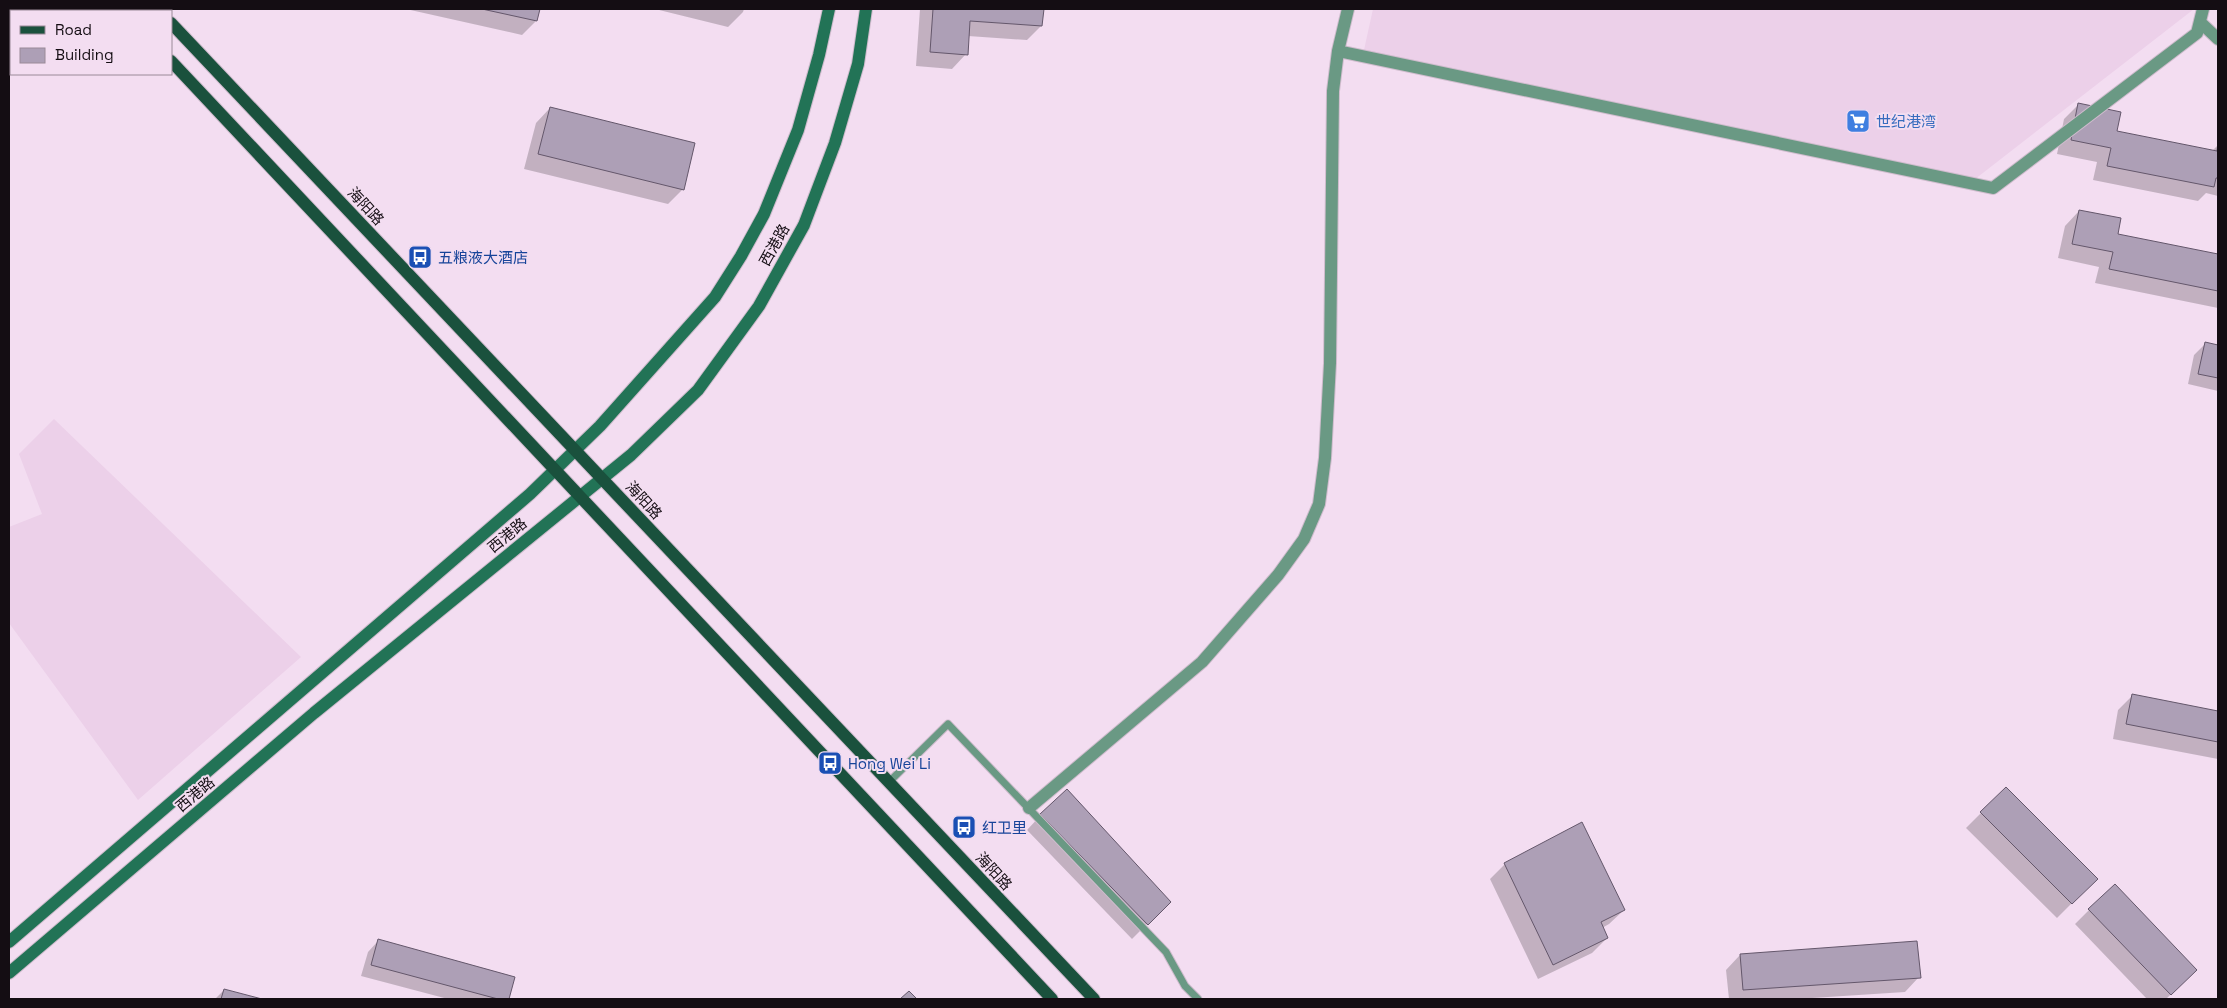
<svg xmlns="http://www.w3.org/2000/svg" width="2227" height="1008" font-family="'Space Grotesk','Noto Sans SC',sans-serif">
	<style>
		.built { fill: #ecd0e9 }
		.shadow { fill: #0003 }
		.building { fill: #ad9fb6; stroke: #64576b }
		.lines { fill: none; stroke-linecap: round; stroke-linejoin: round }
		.lane-casing { stroke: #cfbccd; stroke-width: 9 }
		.street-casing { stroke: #cfbccd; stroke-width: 14 }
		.secondary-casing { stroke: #cfbccd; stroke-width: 14 }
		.primary-casing { stroke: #cfbccd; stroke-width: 14 }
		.lane { stroke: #6a9984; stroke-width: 7 }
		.street { stroke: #6a9984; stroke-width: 12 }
		.secondary { stroke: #227356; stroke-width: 12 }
		.primary { stroke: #1a513d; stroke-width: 12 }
		.labels { text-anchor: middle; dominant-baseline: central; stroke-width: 4; stroke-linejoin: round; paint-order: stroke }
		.shop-label { font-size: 15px; fill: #366cbe; stroke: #f3ddf1; text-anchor: start }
		.street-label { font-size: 15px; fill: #140d13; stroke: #f3ddf1 }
		.transit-label { font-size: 15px; fill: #164399; stroke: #f3ddf1; text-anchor: start }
	</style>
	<rect width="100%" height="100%" fill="#f3ddf1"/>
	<path class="built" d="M 1373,9 L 2194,9 L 1970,183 L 1362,59 Z
		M 54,419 L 301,657 L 138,800 L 9,623 L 9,527 L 42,514 L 19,454 Z"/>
	<path class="shadow" d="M 406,9 L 539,9 L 536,21 L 522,35 Z
		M 655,9 L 744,9 L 743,12 L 728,27 Z
		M 920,9 L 1042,9 L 1041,26 L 1027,40 L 968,36 L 966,54 L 952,69 L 916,66 Z
		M 2079,104 L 2116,132 L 2212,151 L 2218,145 L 2218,196 L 2206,193 L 2198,201 L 2093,180 L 2097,162 L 2057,154 L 2064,119 Z
		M 550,108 L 683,189 L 668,204 L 524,169 L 536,123 Z
		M 2079,211 L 2117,235 L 2218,256 L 2218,308 L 2095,283 L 2099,267 L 2058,258 L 2065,226 Z
		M 2205,344 L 2218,346 L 2218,391 L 2188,384 L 2194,355 Z
		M 2133,695 L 2218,712 L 2218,759 L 2113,739 L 2118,710 Z
		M 2006,788 L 2096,879 L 2057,918 L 1966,828 Z
		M 1041,815 L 1169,902 L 1132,939 L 1027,830 Z
		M 1505,864 L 1624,910 L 1609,924 L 1602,928 L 1607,938 L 1592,953 L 1538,979 L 1490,879 Z
		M 2089,910 L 2196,970 L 2166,999 L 2147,999 L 2075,924 Z
		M 378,941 L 514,978 L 508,999 L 448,999 L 361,976 L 368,952 Z
		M 1740,955 L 1919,977 L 1905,992 L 1797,999 L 1729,999 L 1726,970 Z
		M 224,990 L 257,999 L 215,999 Z"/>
	<path class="building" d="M 482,9 L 540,9 L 537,21 Z
		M 933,9 L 1044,9 L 1042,26 L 970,21 L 968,55 L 930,52 Z
		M 2078,103 L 2121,112 L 2117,131 L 2217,151 L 2218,144 L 2218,178 L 2216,178 L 2214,187 L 2107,166 L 2111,148 L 2071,140 Z
		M 550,107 L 695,143 L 684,190 L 538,154 Z
		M 2079,210 L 2121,218 L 2118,234 L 2218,254 L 2218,291 L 2109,269 L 2113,252 L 2072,244 Z
		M 2205,342 L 2218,345 L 2218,378 L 2198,374 Z
		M 2132,694 L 2218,711 L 2218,742 L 2126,724 Z
		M 2006,787 L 2098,879 L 2072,904 L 1980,812 Z
		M 1067,789 L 1171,902 L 1148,925 L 1040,814 Z
		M 1582,822 L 1625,910 L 1601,922 L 1608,938 L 1553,965 L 1504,863 Z
		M 2115,884 L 2197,970 L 2171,995 L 2088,909 Z
		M 378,939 L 515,977 L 509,999 L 498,999 L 371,965 Z
		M 1917,941 L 1921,978 L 1743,990 L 1740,954 Z
		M 224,989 L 262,999 L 221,999 Z
		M 909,991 L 917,999 L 900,999 Z"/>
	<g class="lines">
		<g class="lane-casing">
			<path id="lane" d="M 889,782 L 948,724 L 1166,952 L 1185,986 L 1198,999"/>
		</g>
		<g class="street-casing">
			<path id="street" d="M 2200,22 L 2218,39
				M 1338,51 L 1993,188 L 2197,33 L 2203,9
				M 1029,808 L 1202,662 L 1278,575 L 1304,539 L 1319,504 L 1325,458 L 1330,363 L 1333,91 L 1338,51 L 1348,9"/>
		</g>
		<g class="secondary-casing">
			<path id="secondary" d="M 9,942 L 530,494 L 600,426 L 715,297 L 741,256 L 764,214 L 798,130 L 819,55 L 829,9
				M 9,973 L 314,713 L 631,455 L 698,390 L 759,306 L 804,225 L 835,143 L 858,64 L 866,9"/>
		</g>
		<g class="primary-casing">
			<path id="primary" d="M 122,9 L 125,11
				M 158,9 L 160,11
				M 171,23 L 1094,999
				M 171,61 L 1052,999"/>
		</g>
		<use href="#lane" class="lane"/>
		<use href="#street" class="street"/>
		<use href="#secondary" class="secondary"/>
		<use href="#primary" class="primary"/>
	</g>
	<defs>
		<g id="supermarket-square" transform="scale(1.25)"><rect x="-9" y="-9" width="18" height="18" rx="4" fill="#3f7fe0" stroke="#f3ddf1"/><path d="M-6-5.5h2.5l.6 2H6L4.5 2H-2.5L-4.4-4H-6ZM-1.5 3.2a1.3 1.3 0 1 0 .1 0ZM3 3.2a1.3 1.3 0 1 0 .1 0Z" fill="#fff"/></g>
		<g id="bus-square" transform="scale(1.25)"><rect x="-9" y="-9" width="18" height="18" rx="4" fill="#1a4fb4" stroke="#f3ddf1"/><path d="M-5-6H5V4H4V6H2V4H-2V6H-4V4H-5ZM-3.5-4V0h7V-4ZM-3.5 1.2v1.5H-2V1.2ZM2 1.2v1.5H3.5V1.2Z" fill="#fff"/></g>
	</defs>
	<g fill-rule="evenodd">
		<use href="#supermarket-square" x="1858" y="121"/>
		<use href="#bus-square" x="420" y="257"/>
		<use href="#bus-square" x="830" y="763"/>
		<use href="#bus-square" x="964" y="827"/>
	</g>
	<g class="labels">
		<g class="shop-label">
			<text x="1876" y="121">世纪港湾</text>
		</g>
		<g class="street-label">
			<text transform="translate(366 206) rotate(47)">海阳路</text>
			<text transform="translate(774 245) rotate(-61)">西港路</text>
			<text transform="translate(644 500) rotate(47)">海阳路</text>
			<text transform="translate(507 535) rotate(-39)">西港路</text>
			<text transform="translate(195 794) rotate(-40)">西港路</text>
			<text transform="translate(994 871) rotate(47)">海阳路</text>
		</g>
		<g class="transit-label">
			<text x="438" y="257">五粮液大酒店</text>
			<text x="848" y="763">Hong Wei Li</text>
			<text x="982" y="827">红卫里</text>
		</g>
	</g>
	<rect width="2227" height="1008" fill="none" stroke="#140d13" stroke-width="20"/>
	<rect x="10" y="10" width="162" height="65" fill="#f3ddf1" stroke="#9a8a98"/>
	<rect x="20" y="26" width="25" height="8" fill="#1a513d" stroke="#9a8a98"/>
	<text x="55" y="35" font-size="15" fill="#140d13">Road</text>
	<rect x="20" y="48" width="25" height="15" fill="#ad9fb6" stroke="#9a8a98"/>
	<text x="55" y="60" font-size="15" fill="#140d13">Building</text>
</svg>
